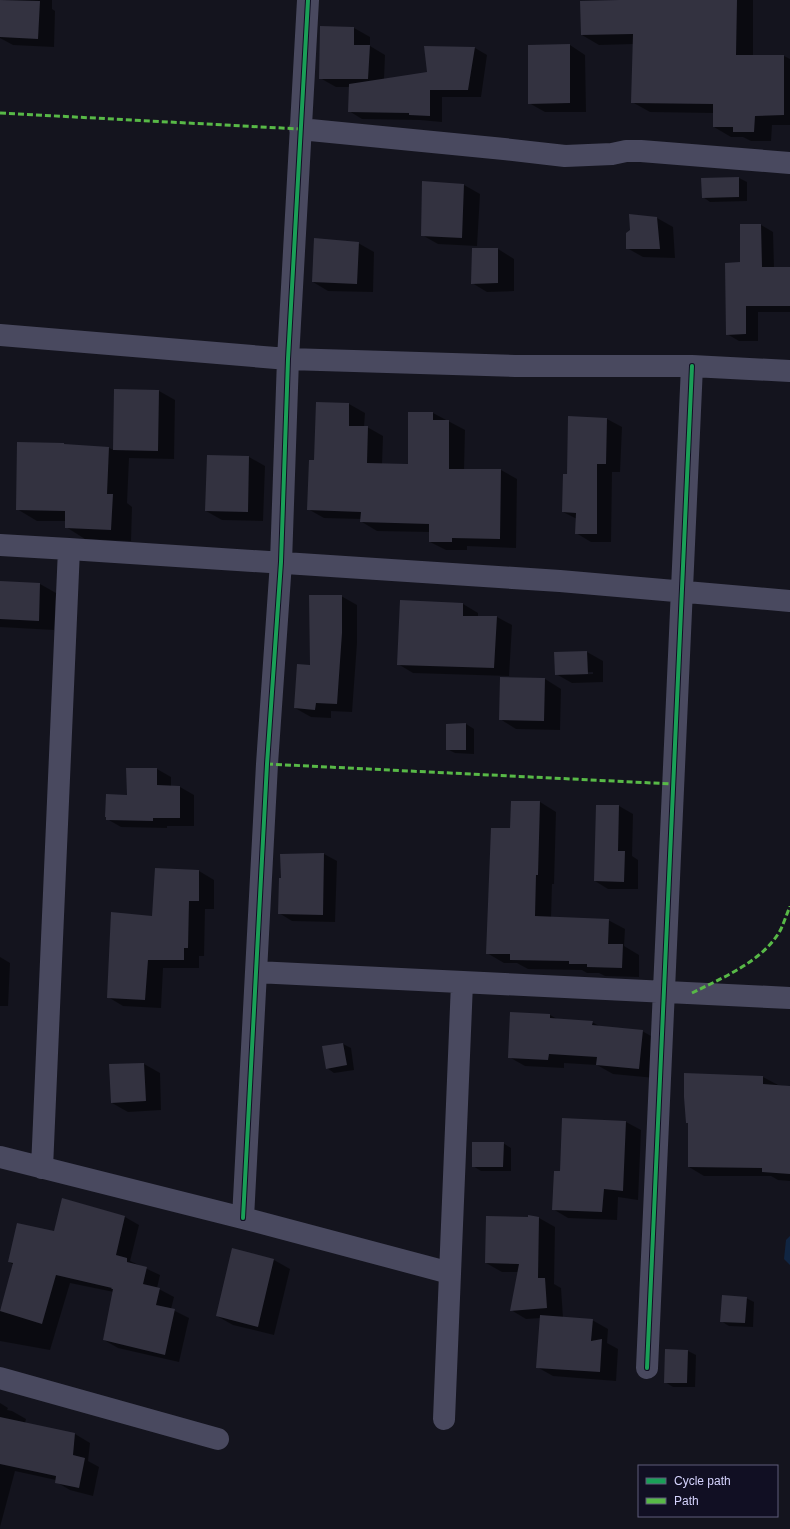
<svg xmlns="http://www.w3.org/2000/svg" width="790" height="1529" font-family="Arial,sans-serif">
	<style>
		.water { fill: #102542 }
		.shadow { fill: #0007; fill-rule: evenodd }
		.building { fill: #333240 }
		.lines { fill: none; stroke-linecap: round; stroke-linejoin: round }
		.street { stroke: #49495f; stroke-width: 22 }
		.quiet { stroke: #58b947; stroke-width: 3; stroke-dasharray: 6 3; stroke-linecap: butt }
		.cycleway-casing { stroke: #110f23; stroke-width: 6 }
		.cycleway { stroke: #1a9f57; stroke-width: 4 }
	</style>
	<rect width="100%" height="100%" fill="#14141e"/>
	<path class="water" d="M 790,1236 L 790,1265 L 784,1259 L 786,1240 Z"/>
	<path class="shadow" d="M 0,0 L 52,0 L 52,9 L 55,11 L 54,47 L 13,45 L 0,38 Z
		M 637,0 L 753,0 L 753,56 L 784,56 L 790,59 L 790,125 L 772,125 L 771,141 L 751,141 L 743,137 L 731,137 L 714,127 L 714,113 L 650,112 L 632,102 L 634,44 L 599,45 L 582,35 Z
		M 354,28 L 370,37 L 370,46 L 385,55 L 384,79 L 428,73 L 426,47 L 475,48 L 487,55 L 481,97 L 442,97 L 442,122 L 420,120 L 362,119 L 349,111 L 350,87 L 336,87 L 320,78 Z
		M 570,45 L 585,55 L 586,112 L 545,112 L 529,103 Z
		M 739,178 L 747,182 L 747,201 L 710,202 L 703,197 L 702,179 Z
		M 464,185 L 480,194 L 477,246 L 438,244 L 422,235 Z
		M 630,215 L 657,218 L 673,227 L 675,258 L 643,257 L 627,248 L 631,231 Z
		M 761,225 L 773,232 L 774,268 L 790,268 L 790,312 L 758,312 L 758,341 L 739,341 L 727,334 Z
		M 358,243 L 374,252 L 373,292 L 328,291 L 313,282 Z
		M 498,249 L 514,259 L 514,291 L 487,292 L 472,283 Z
		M 115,390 L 159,391 L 175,400 L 174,459 L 129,458 L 127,503 L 132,507 L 131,541 L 85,539 L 66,527 L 66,521 L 37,521 L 17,509 L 64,444 L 66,445 L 109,448 L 114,450 Z
		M 349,404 L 365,413 L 364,427 L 367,427 L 383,436 L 382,464 L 409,465 L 433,413 L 465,430 L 464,470 L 501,470 L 517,479 L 516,548 L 467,546 L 467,550 L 446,550 L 430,542 L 430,532 L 377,531 L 362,522 L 362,519 L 324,518 L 308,509 L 315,461 Z
		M 607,419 L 622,427 L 620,472 L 612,472 L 611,542 L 591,542 L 576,533 L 577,519 L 563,512 L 567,475 Z
		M 208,456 L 249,457 L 265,466 L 263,521 L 222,520 L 206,511 Z
		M 0,582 L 40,584 L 56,593 L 54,630 L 0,627 Z
		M 341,596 L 357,605 L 357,643 L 352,712 L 331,711 L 331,718 L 311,717 L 295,708 L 311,666 Z
		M 401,601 L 463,604 L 478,613 L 478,617 L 497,617 L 512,625 L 509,676 L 413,673 L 398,664 Z
		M 587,652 L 603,661 L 603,682 L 572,683 L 556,674 ZM 593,672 L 593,674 L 570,675 L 570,673 Z
		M 501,678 L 545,679 L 561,689 L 560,730 L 516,729 L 500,719 Z
		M 466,724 L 474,729 L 474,754 L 455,753 L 447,749 Z
		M 157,769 L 171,777 L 171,787 L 180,787 L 194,795 L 194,826 L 167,826 L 167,828 L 121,827 L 107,819 L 128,796 Z
		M 540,802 L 556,812 L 554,884 L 552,884 L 551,918 L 608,920 L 625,929 L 624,946 L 639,955 L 639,977 L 605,976 L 599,973 L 587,973 L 582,970 L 528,969 L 517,963 L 504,963 L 487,953 L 511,829 Z
		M 597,806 L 619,806 L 633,814 L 632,856 L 638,860 L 638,889 L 608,889 L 595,881 Z
		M 324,854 L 337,861 L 335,922 L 292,921 L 279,913 L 282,880 L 281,855 Z
		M 199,871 L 214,880 L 214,909 L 205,909 L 204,956 L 199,956 L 199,968 L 163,968 L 161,1008 L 123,1006 L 108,997 L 153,917 Z
		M 0,957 L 10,963 L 8,1006 L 0,1006 Z
		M 511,1013 L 550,1015 L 559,1020 L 592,1022 L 601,1027 L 642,1031 L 658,1040 L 655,1078 L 613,1074 L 597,1065 L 564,1063 L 564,1068 L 525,1066 L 509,1057 Z
		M 343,1044 L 351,1048 L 354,1070 L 334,1073 L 327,1068 L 323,1046 Z
		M 144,1064 L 160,1073 L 161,1110 L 128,1112 L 112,1103 Z
		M 763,1077 L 778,1085 L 790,1087 L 790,1181 L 778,1180 L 771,1176 L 704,1176 L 689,1167 Z
		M 563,1119 L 626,1122 L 641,1130 L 638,1200 L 618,1197 L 617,1220 L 568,1218 L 553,1209 L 561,1172 Z
		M 503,1143 L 511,1148 L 511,1171 L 481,1171 L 473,1166 Z
		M 63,1199 L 125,1217 L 139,1225 L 130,1261 L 160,1275 L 157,1288 L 174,1297 L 171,1309 L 189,1318 L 179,1362 L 118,1348 L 104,1340 L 114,1292 L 70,1283 L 50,1350 L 0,1341 L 0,1311 L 14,1265 L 9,1262 L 55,1232 Z
		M 529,1216 L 539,1218 L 555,1227 L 554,1284 L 561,1288 L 563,1318 L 592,1320 L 608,1329 L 607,1343 L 618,1349 L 616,1381 L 553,1376 L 537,1367 L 541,1318 L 526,1319 L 511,1310 L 518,1272 L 502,1272 L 486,1263 Z
		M 233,1250 L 274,1260 L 290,1269 L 274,1335 L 233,1325 L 217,1316 Z
		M 746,1298 L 754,1302 L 753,1327 L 729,1326 L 721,1321 Z
		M 688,1351 L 696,1355 L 695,1387 L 673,1387 L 665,1382 Z
		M 0,1403 L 8,1408 L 7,1410 L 12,1411 L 26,1419 L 25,1423 L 75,1434 L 90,1443 L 88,1461 L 99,1467 L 93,1496 L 70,1490 L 56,1482 L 56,1480 L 15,1471 L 0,1527 Z"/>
	<path class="building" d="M 0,0 L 40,1 L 38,39 L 0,37 Z
		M 619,0 L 737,0 L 736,55 L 784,55 L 784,115 L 755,116 L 754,132 L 733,132 L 733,127 L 713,127 L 713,104 L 631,103 L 633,34 L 581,35 L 580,1 Z
		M 320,26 L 354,27 L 354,45 L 370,45 L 368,79 L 319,79 Z
		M 570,44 L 570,103 L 528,104 L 528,45 Z
		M 424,46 L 475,47 L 468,90 L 430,90 L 430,116 L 409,115 L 409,113 L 348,112 L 349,84 L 427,72 Z
		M 739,177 L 739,197 L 702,198 L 701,178 Z
		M 422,181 L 464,184 L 462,238 L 421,236 Z
		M 629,214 L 657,217 L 660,249 L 626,249 L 626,233 L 630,230 Z
		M 740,224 L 761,224 L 762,267 L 790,267 L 790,306 L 746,306 L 746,334 L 726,335 L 725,263 L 740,262 Z
		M 314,238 L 359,242 L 357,284 L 312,282 Z
		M 472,248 L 498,248 L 498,283 L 471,284 Z
		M 114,389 L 159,390 L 158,451 L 113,450 Z
		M 316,402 L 349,403 L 349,426 L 368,426 L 367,463 L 408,464 L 408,412 L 433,412 L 433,420 L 449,420 L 449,469 L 501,469 L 500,539 L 452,538 L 452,542 L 429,542 L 429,524 L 360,522 L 361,512 L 307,510 L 309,460 L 314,460 Z
		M 568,416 L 607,418 L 606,464 L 597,464 L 597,534 L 575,534 L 576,513 L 562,512 L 563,474 L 567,474 Z
		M 17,442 L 64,443 L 64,444 L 109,447 L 107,494 L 113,494 L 111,530 L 65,528 L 65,511 L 16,510 Z
		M 207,455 L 249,456 L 248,512 L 205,511 Z
		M 0,581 L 40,583 L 39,621 L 0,619 Z
		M 309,595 L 342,595 L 342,633 L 337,704 L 316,703 L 315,710 L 294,708 L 297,664 L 310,665 Z
		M 400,600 L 463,603 L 463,616 L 497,616 L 494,668 L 397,665 Z
		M 587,651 L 588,674 L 555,675 L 554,652 Z
		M 500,677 L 545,678 L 544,721 L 499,720 Z
		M 466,723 L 466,750 L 446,750 L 446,724 Z
		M 126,768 L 157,768 L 157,785 L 180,786 L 180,818 L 153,818 L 153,821 L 106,820 L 106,817 L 105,817 L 106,794 L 127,795 Z
		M 511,801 L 540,801 L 538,875 L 536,875 L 535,916 L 609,919 L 608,944 L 623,944 L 622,968 L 587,967 L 587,964 L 569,964 L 569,961 L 510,960 L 510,954 L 486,954 L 491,828 L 510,828 Z
		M 596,805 L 619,805 L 618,851 L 625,851 L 624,882 L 594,881 Z
		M 324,853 L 323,915 L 278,914 L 279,878 L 281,878 L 280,854 Z
		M 155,868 L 199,870 L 199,901 L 189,901 L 188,948 L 184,948 L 184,960 L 148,960 L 145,1000 L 107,998 L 111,912 L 152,916 Z
		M 510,1012 L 550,1014 L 550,1018 L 593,1021 L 592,1025 L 643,1030 L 639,1069 L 596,1065 L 597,1057 L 549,1054 L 548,1060 L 508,1058 Z
		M 343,1043 L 347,1065 L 326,1069 L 322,1046 Z
		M 144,1063 L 146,1101 L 111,1103 L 109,1064 Z
		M 684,1073 L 763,1076 L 763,1084 L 790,1086 L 790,1174 L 762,1172 L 762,1168 L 688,1167 L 688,1123 L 686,1123 L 684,1097 Z
		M 562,1118 L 626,1121 L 623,1191 L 604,1189 L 602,1212 L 552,1210 L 554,1171 L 560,1171 Z
		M 472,1142 L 504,1142 L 503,1167 L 472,1167 Z
		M 62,1198 L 125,1216 L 116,1255 L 127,1258 L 127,1262 L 147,1267 L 143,1284 L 160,1288 L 156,1305 L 175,1309 L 165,1355 L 103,1340 L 113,1289 L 111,1289 L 112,1288 L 56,1275 L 42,1324 L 0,1311 L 13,1263 L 8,1262 L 17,1223 L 54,1231 Z
		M 528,1215 L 539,1217 L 538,1278 L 545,1278 L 547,1308 L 510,1311 L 519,1264 L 485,1263 L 486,1216 L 528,1217 Z
		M 232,1248 L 274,1259 L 258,1327 L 216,1316 Z
		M 722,1295 L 747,1297 L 745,1323 L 720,1322 Z
		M 540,1315 L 593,1319 L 591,1341 L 602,1339 L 600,1372 L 536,1368 Z
		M 665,1349 L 688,1350 L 687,1383 L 664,1383 Z
		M 0,1417 L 75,1433 L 73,1455 L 85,1458 L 79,1488 L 55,1483 L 56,1476 L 0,1464 Z"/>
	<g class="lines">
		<path class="street" d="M 300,129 L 504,149 L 565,156 L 612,154 L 626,151 L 641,151 L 790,163
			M 0,335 L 288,359 L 515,366 L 692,366 L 790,371
			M 0,545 L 69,549 L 560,581 L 790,601
			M 256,972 L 790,998
			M 0,1157 L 243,1218 L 450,1273
			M 42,1168 L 69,549
			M 243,1218 L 267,764 L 281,562 L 288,359 L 308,0
			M 647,1368 L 692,366
			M 0,1378 L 218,1439
			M 444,1419 L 462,983"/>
		<path class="quiet" d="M 0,113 L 300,129
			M 267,764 L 673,784
			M 692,993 C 722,978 764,961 781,929 C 784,922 787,914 790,906"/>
		<g class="cycleway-casing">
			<path id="cycleway" d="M 243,1218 L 267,764 L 281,562 L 288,359 L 308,0
				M 647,1368 L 692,366"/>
		</g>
		<use href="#cycleway" class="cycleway"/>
	</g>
	<rect x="638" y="1465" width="140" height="52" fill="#110f23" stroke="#5f5d7a"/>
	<rect x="646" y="1478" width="20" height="6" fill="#1a9f57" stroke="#5f5d7a"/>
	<text x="674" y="1485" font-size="12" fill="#d5d3fd">Cycle path</text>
	<rect x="646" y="1498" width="20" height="6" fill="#58b947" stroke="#5f5d7a"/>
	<text x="674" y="1505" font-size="12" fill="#d5d3fd">Path</text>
</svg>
